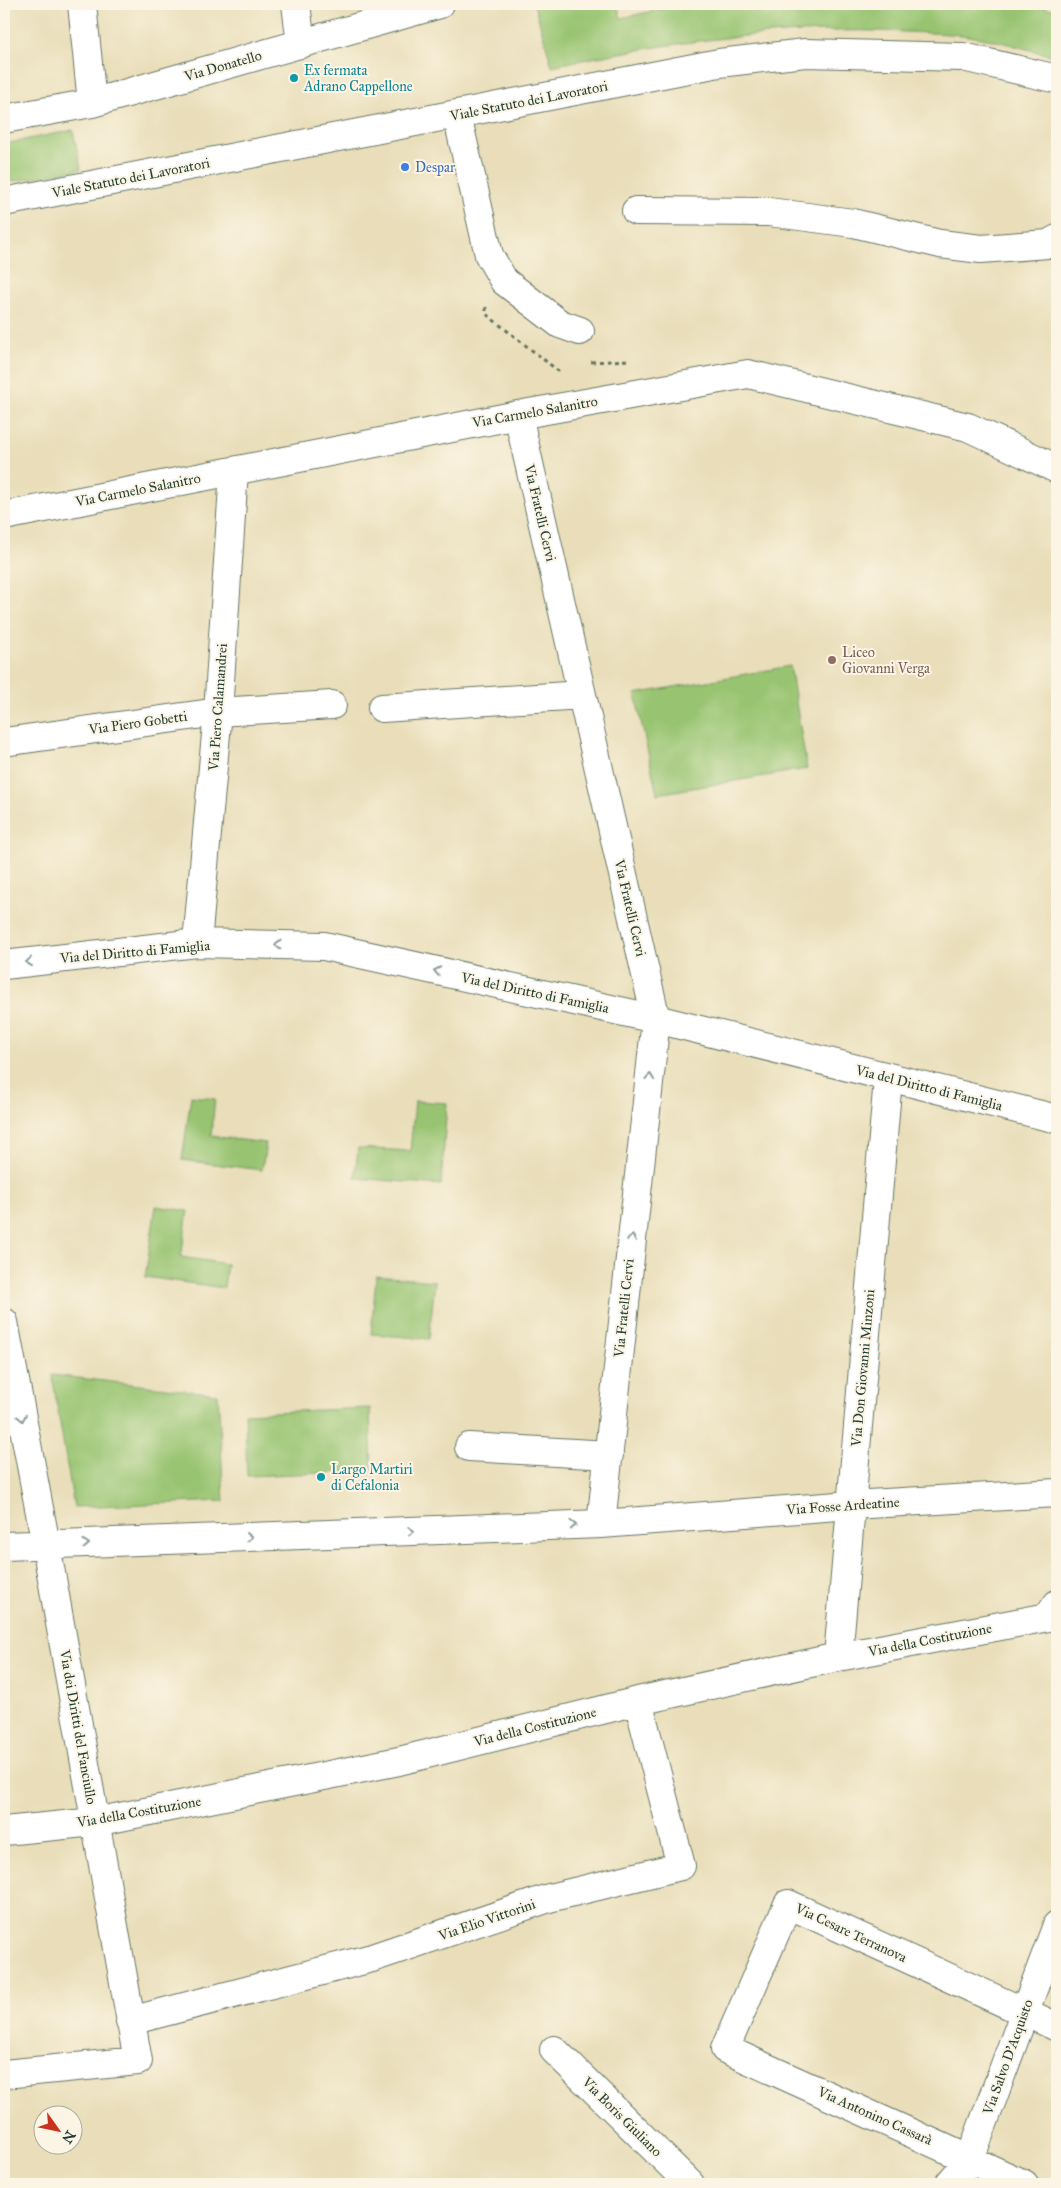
<svg xmlns="http://www.w3.org/2000/svg" width="1061" height="2188" font-family="'IM FELL Great Primer',serif">
	<style>
		.green { fill: #98c471; stroke: #5c8052 }
		.lines { fill: none; stroke-linecap: round; stroke-linejoin: round }
		.street-casing { stroke: #667563; stroke-width: 30 }
		.path { stroke: #667563; stroke-width: 3; stroke-dasharray: 4 4; stroke-linecap: butt }
		.street { stroke: #fff; stroke-width: 28 }
		.oneway { stroke: #8f9e9a }
		.culture-dot { fill: #0f9aa8; stroke: #fcf5e5; stroke-width: 2 }
		.shop-dot { fill: #3f7fe0; stroke: #fcf5e5; stroke-width: 2 }
		.education-dot { fill: #8d6e63; stroke: #fcf5e5; stroke-width: 2 }
		.labels { text-anchor: middle; dominant-baseline: central; stroke-width: 4; stroke-linejoin: round; paint-order: stroke }
		.street-label { font-size: 14px; fill: #1f3d34; stroke: #fcf5e5 }
		.culture-label { font-size: 14px; fill: #0d838f; stroke: #fcf5e5; text-anchor: start }
		.shop-label { font-size: 14px; fill: #366cbe; stroke: #fcf5e5; text-anchor: start }
		.education-label { font-size: 14px; fill: #785e54; stroke: #fcf5e5; text-anchor: start }
	</style>
	<rect width="100%" height="100%" fill="#fcf5e5"/>
	<filter id="ink" filterUnits="userSpaceOnUse"><feTurbulence type="fractalNoise" baseFrequency=".02" numOctaves="2"/><feDisplacementMap in="SourceGraphic" scale="10" xChannelSelector="R" yChannelSelector="G"/><feConvolveMatrix kernelMatrix="1 2 1 2 8 2 1 2 1" color-interpolation-filters="sRGB"/></filter>
	<filter id="wash" filterUnits="userSpaceOnUse"><feTurbulence type="fractalNoise" baseFrequency=".0096" numOctaves="4" result="noise"/><feDisplacementMap in="SourceGraphic" scale="20" xChannelSelector="R" yChannelSelector="G"/><feGaussianBlur stdDeviation="1.12" result="paint"/><feColorMatrix in="noise" values="0 0 0 0 0 0 0 0 0 0 0 0 0 0 0 0 0 1.4 0 .05"/><feComposite in="paint" operator="in"/></filter>
	<g filter="url(#wash)">
		<rect width="100%" height="100%" fill="#e9deb9"/>
		<path class="green" d="M 534,4 L 617,4 L 621,18 L 684,4 L 1029,4 L 1057,10 L 1057,57 C 1028,50 999,40 969,36 C 948,33 926,33 905,32 C 787,26 668,42 552,66 Z
			M 73,130 L 81,169 L 4,183 L 4,144 Z
			M 790,666 L 807,769 L 657,794 L 635,694 Z
			M 191,1096 L 215,1099 L 211,1136 L 266,1143 L 262,1170 L 182,1160 Z
			M 415,1101 L 447,1103 L 441,1185 L 355,1178 L 358,1148 L 410,1151 Z
			M 156,1206 L 188,1211 L 181,1257 L 227,1264 L 224,1288 L 145,1277 Z
			M 376,1276 L 435,1281 L 429,1339 L 371,1334 Z
			M 52,1375 L 218,1394 L 224,1501 L 74,1507 Z
			M 370,1408 L 372,1471 L 247,1476 L 245,1413 Z"/>
	</g>
	<g filter="url(#ink)">
		<g class="lines">
			<g class="street-casing">
				<path id="street" d="M 82,4 L 92,103
					M 296,4 L 301,44
					M 457,115 L 489,255 L 504,281 L 560,324 L 580,331
					M 4,119 L 92,103 L 440,4
					M 4,202 L 719,63 L 805,53 L 963,57 L 1057,79
					M 636,211 L 769,212 L 853,223 L 940,244 L 981,249 L 1048,244 L 1057,239
					M 4,516 L 518,415 L 748,374 L 968,427 L 1057,469
					M 382,708 L 582,695
					M 4,742 L 218,712 L 332,705
					M 197,943 L 218,712 L 234,471
					M 4,965 L 197,943 L 324,946 L 656,1019 L 1057,1119
					M 4,1322 L 46,1545 L 138,2061 L 4,2074
					M 469,1447 L 609,1455
					M 601,1524 L 851,1505 L 1057,1493
					M 4,1546 L 601,1524 L 656,1019 L 518,415
					M 838,1657 L 888,1079
					M 4,1831 L 95,1822 L 399,1761 L 638,1701 L 838,1657 L 1048,1617 L 1057,1604
					M 130,2021 L 372,1958 L 549,1898 L 681,1866 L 638,1701
					M 554,2050 L 690,2184
					M 949,2184 L 970,2159 L 1057,1925
					M 1024,2184 L 725,2049 L 788,1904 L 1057,2027"/>
			</g>
			<path class="path" d="M 486,307 L 486,314 L 562,374
				M 591,362 L 630,360"/>
			<use href="#street" class="street"/>
		</g>
		<defs><path id="oneway-chevron" d="M-2-3.5L2.5 0L-2 3.5" fill="none" stroke-width="1.6" stroke-linecap="round" stroke-linejoin="round" transform="scale(1.25)"/></defs>
		<g class="oneway">
			<use href="#oneway-chevron" transform="translate(278 945) rotate(-179)"/>
			<use href="#oneway-chevron" transform="translate(29 962) rotate(174)"/>
			<use href="#oneway-chevron" transform="translate(437 971) rotate(-168)"/>
			<use href="#oneway-chevron" transform="translate(650 1077) rotate(-84)"/>
			<use href="#oneway-chevron" transform="translate(632 1238) rotate(-84)"/>
			<use href="#oneway-chevron" transform="translate(22 1418) rotate(79)"/>
			<use href="#oneway-chevron" transform="translate(573 1525) rotate(-2)"/>
			<use href="#oneway-chevron" transform="translate(411 1531) rotate(-2)"/>
			<use href="#oneway-chevron" transform="translate(249 1537) rotate(-2)"/>
			<use href="#oneway-chevron" transform="translate(86 1544) rotate(-2)"/>
		</g>
	</g>
	<g class="culture-dot">
		<circle cx="294" cy="78" r="5"/>
		<circle cx="321" cy="1477" r="5"/>
	</g>
	<circle class="shop-dot" cx="405" cy="167" r="5"/>
	<circle class="education-dot" cx="832" cy="660" r="5"/>
	<g class="labels">
		<g class="street-label">
			<text transform="translate(223 66) rotate(-16)">Via Donatello</text>
			<text transform="translate(529 101) rotate(-11)">Viale Statuto dei Lavoratori</text>
			<text transform="translate(131 178) rotate(-11)">Viale Statuto dei Lavoratori</text>
			<text transform="translate(535 412) rotate(-10)">Via Carmelo Salanitro</text>
			<text transform="translate(138 490) rotate(-11)">Via Carmelo Salanitro</text>
			<text transform="translate(540 513) rotate(77)">Via Fratelli Cervi</text>
			<text transform="translate(218 707) rotate(-86)">Via Piero Calamandrei</text>
			<text transform="translate(138 723) rotate(-8)">Via Piero Gobetti</text>
			<text transform="translate(630 908) rotate(77)">Via Fratelli Cervi</text>
			<text transform="translate(135 952) rotate(-5)">Via del Diritto di Famiglia</text>
			<text transform="translate(535 993) rotate(12)">Via del Diritto di Famiglia</text>
			<text transform="translate(929 1088) rotate(14)">Via del Diritto di Famiglia</text>
			<text transform="translate(624 1308) rotate(-84)">Via Fratelli Cervi</text>
			<text transform="translate(863 1368) rotate(-85)">Via Don Giovanni Minzoni</text>
			<text transform="translate(843 1506) rotate(-4)">Via Fosse Ardeatine</text>
			<text transform="translate(930 1640) rotate(-11)">Via della Costituzione</text>
			<text transform="translate(78 1727) rotate(80)">Via dei Diritti del Fanciullo</text>
			<text transform="translate(535 1727) rotate(-14)">Via della Costituzione</text>
			<text transform="translate(139 1812) rotate(-10)">Via della Costituzione</text>
			<text transform="translate(487 1920) rotate(-19)">Via Elio Vittorini</text>
			<text transform="translate(851 1933) rotate(25)">Via Cesare Terranova</text>
			<text transform="translate(1008 2057) rotate(-70)">Via Salvo D'Acquisto</text>
			<text transform="translate(875 2116) rotate(24)">Via Antonino Cassarà</text>
			<text transform="translate(622 2117) rotate(45)">Via Boris Giuliano</text>
		</g>
		<g class="culture-label">
			<text x="304" y="70">Ex fermata<tspan x="304" dy="16">Adrano Cappellone</tspan></text>
			<text x="331" y="1469">Largo Martiri<tspan x="331" dy="16">di Cefalonia</tspan></text>
		</g>
		<g class="shop-label">
			<text x="415" y="167">Despar</text>
		</g>
		<g class="education-label">
			<text x="842" y="652">Liceo<tspan x="842" dy="16">Giovanni Verga</tspan></text>
		</g>
	</g>
	<rect width="1061" height="2188" fill="none" stroke="#fcf5e5" stroke-width="20"/>
	<g transform="translate(58 2130) rotate(123)"><circle r="24" fill="#fcf5e5" stroke="#a4ab9e"/>
	<path d="M0-4L9 19L0 12L-9 19Z" fill="#c8321e"/>
	<text y="-8" font-size="14" font-weight="bold" text-anchor="middle" fill="#1f3d34">N</text>
	</g>
</svg>
